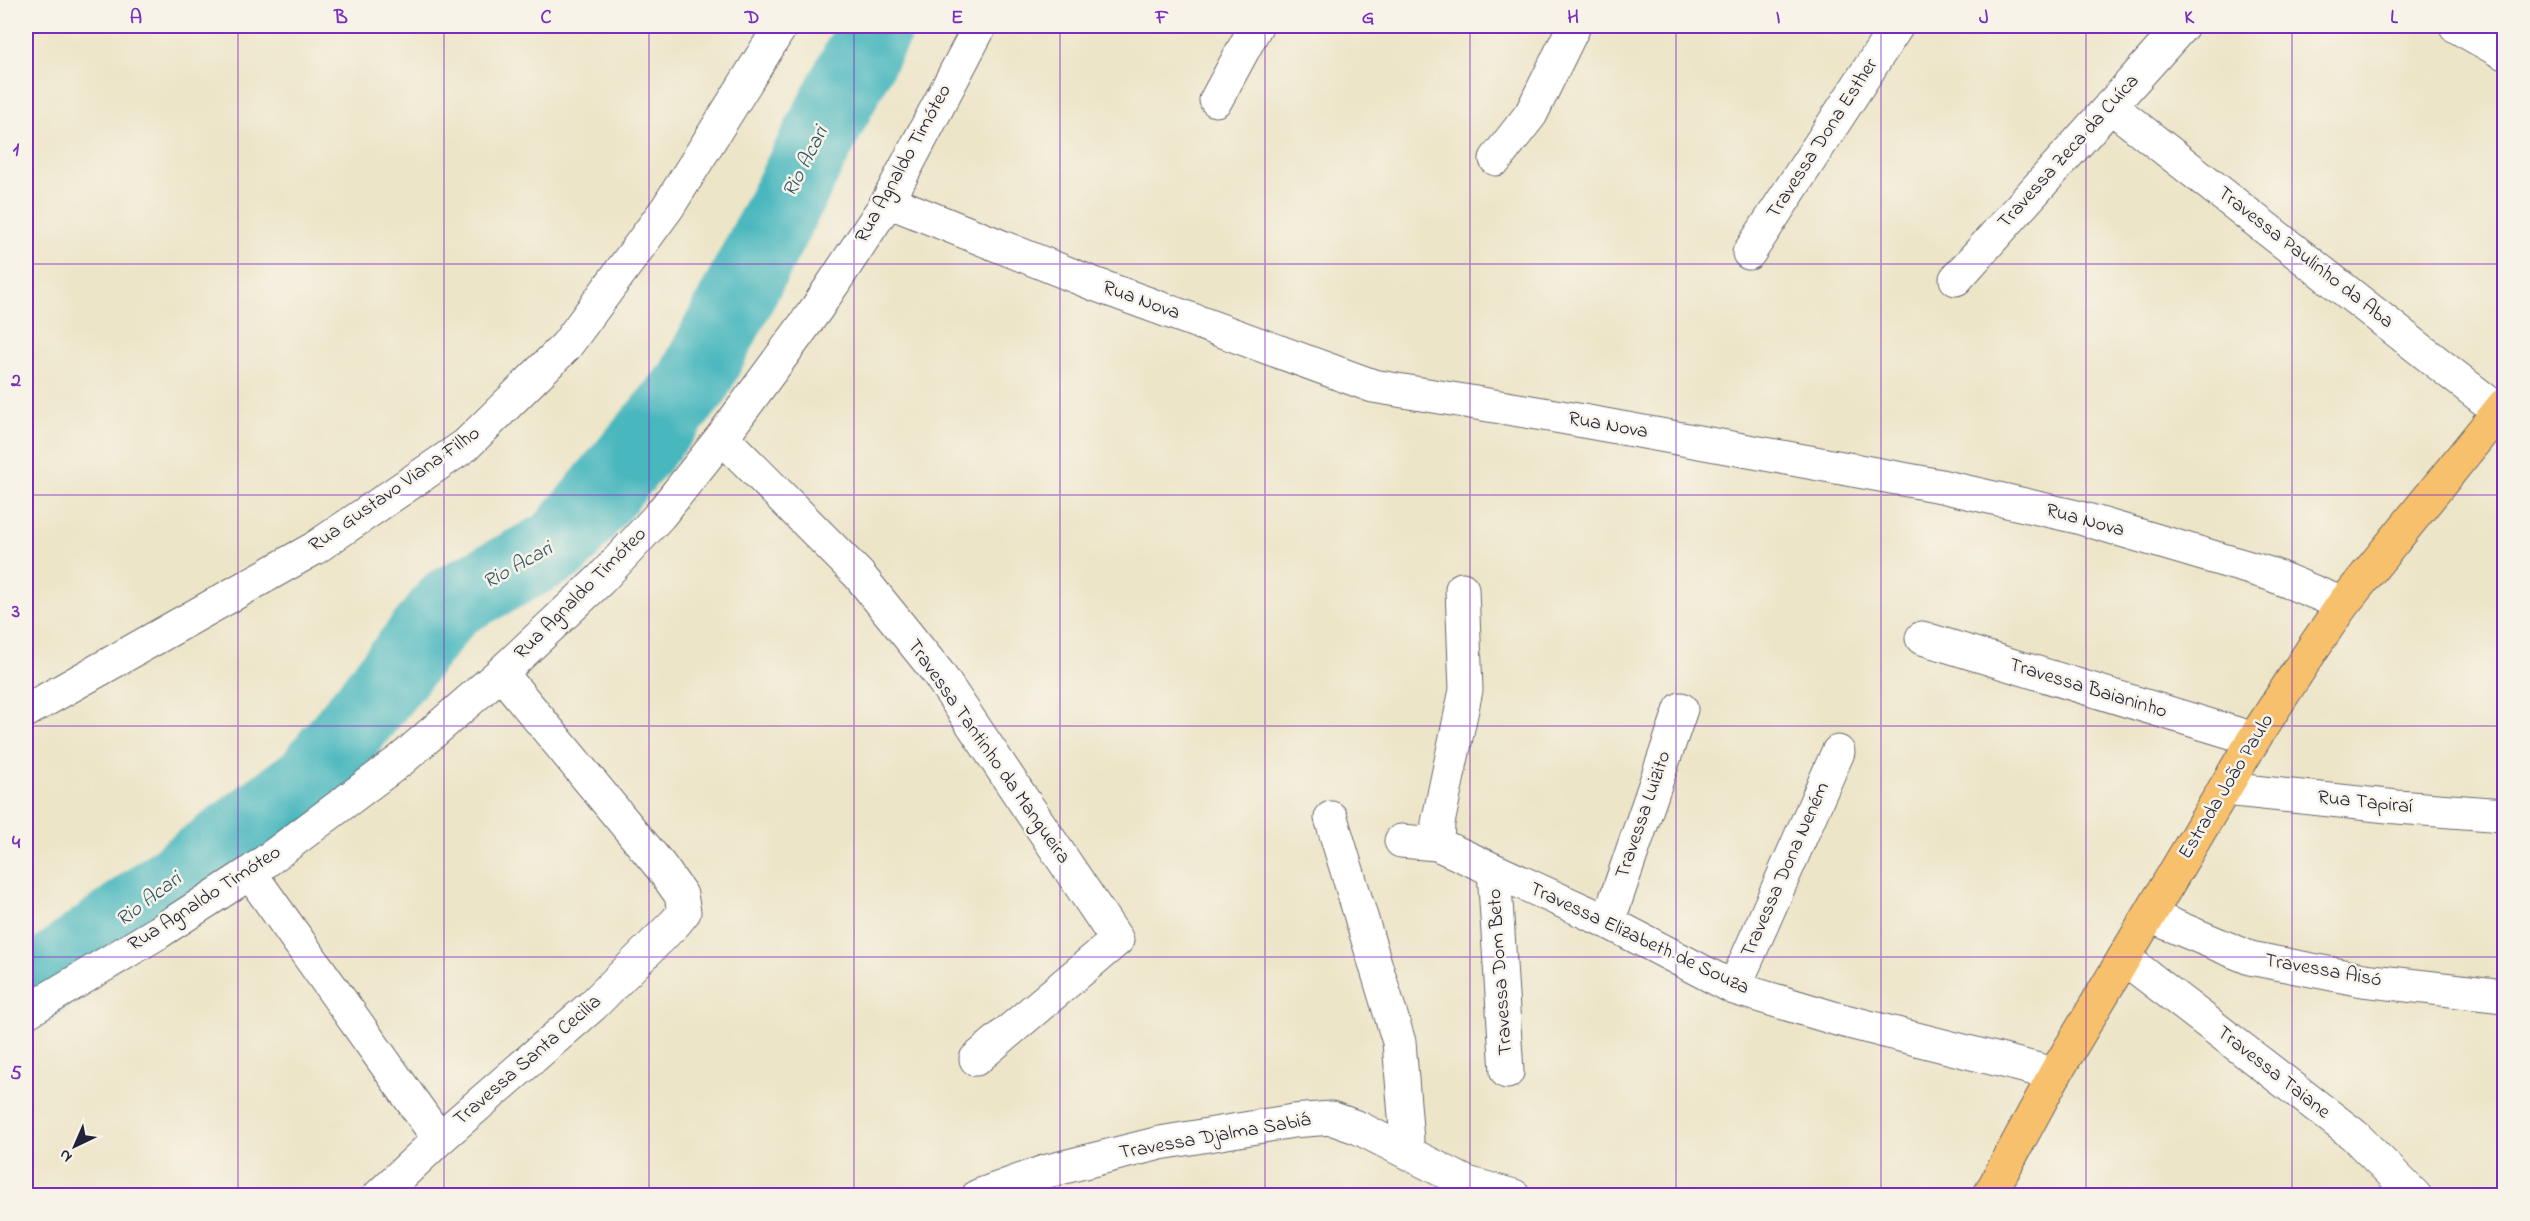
<svg xmlns="http://www.w3.org/2000/svg" width="2530" height="1221" font-family="'Indie Flower',sans-serif">
	<style>
		.lines { fill: none; stroke-linecap: round; stroke-linejoin: round }
		.river { stroke: #48b7be; stroke-width: 74 }
		.street-casing { stroke: #69666c; stroke-width: 35 }
		.primary-casing { stroke: #69666c; stroke-width: 35 }
		.street { stroke: #fff; stroke-width: 33 }
		.primary { stroke: #f7c06c; stroke-width: 33 }
		.grid { fill: none; stroke: #7b2cbf; stroke-width: 1.5; stroke-opacity: 0.55 }
		.labels { text-anchor: middle; dominant-baseline: central; stroke-width: 5; stroke-linejoin: round; paint-order: stroke }
		.street-label { font-size: 20px; fill: #22223b; stroke: #f7f3e8 }
		.water-label { font-size: 21px; font-style: italic; fill: #2f5669; stroke: #f7f3e8 }
		.neatline { fill: none; stroke: #7b2cbf; stroke-width: 2 }
		.grid-label { font-size: 20px; text-anchor: middle; font-weight: bold; fill: #7b2cbf }
	</style>
	<rect width="100%" height="100%" fill="#f7f3e8"/>
	<filter id="ink" filterUnits="userSpaceOnUse"><feTurbulence type="fractalNoise" baseFrequency=".0167" numOctaves="2"/><feDisplacementMap in="SourceGraphic" scale="12" xChannelSelector="R" yChannelSelector="G"/><feConvolveMatrix kernelMatrix="1 2 1 2 8 2 1 2 1" color-interpolation-filters="sRGB"/></filter>
	<filter id="wash" filterUnits="userSpaceOnUse"><feTurbulence type="fractalNoise" baseFrequency=".008" numOctaves="4" result="noise"/><feDisplacementMap in="SourceGraphic" scale="24" xChannelSelector="R" yChannelSelector="G"/><feGaussianBlur stdDeviation="1.35" result="paint"/><feColorMatrix in="noise" values="0 0 0 0 0 0 0 0 0 0 0 0 0 0 0 0 0 1.4 0 .05"/><feComposite in="paint" operator="in"/></filter>
	<g filter="url(#wash)">
		<rect width="100%" height="100%" fill="#ede5c8"/>
		<g class="lines">
			<path class="river" d="M 26,991 L 309,780 L 450,603 L 559,545 L 693,383 L 876,26"/>
		</g>
	</g>
	<g filter="url(#ink)">
		<g class="lines">
			<g class="street-casing">
				<path id="street" d="M 2456,26 L 2504,53
					M 1216,100 L 1256,26
					M 2110,106 L 2499,411
					M 1496,159 L 1531,114 L 1574,26
					M 888,201 L 1094,284 L 1373,386 L 1561,417 L 1941,486 L 2077,517 L 2270,574 L 2343,604
					M 1749,253 L 1897,26
					M 1956,279 L 2182,26
					M 722,437 L 859,575 L 938,673 L 1117,940 L 976,1059
					M 1922,638 L 2254,739
					M 26,711 L 315,548 L 466,445 L 566,346 L 668,207 L 781,26
					M 2225,789 L 2397,807 L 2504,815
					M 1331,818 L 1399,1042 L 1408,1153
					M 1401,841 L 1437,844 L 1608,922 L 1734,988 L 1837,1019 L 2055,1074
					M 1437,844 L 1438,823 L 1466,690 L 1462,589
					M 1494,871 L 1507,1072
					M 250,873 L 439,1139
					M 2150,916 L 2250,958 L 2363,980 L 2504,996
					M 1608,922 L 1681,709
					M 2124,958 L 2354,1135 L 2415,1196
					M 1734,988 L 1838,752
					M 26,1012 L 159,932 L 250,873 L 401,760 L 501,673 L 601,579 L 660,515 L 722,437 L 817,308 L 888,201 L 980,26
					M 379,1196 L 439,1139 L 593,1005 L 675,923 L 684,912 L 681,895 L 661,867 L 501,673
					M 978,1196 L 1044,1172 L 1160,1143 L 1293,1121 L 1331,1118 L 1359,1128 L 1467,1183 L 1514,1196"/>
			</g>
			<g class="primary-casing">
				<path id="primary" d="M 1989,1196 L 2055,1074 L 2254,739 L 2313,648 L 2343,604 L 2504,405"/>
			</g>
			<use href="#street" class="street"/>
			<use href="#primary" class="primary"/>
		</g>
	</g>
	<path class="grid" d="M 238,26 L 238,1196M 444,26 L 444,1196M 649,26 L 649,1196M 854,26 L 854,1196M 1060,26 L 1060,1196M 1265,26 L 1265,1196M 1470,26 L 1470,1196M 1676,26 L 1676,1196M 1881,26 L 1881,1196M 2086,26 L 2086,1196M 2292,26 L 2292,1196M 26,264 L 2504,264M 26,495 L 2504,495M 26,726 L 2504,726M 26,957 L 2504,957"/>
	<g class="labels">
		<g class="street-label">
			<text transform="translate(1823 139) rotate(-57)">Travessa Dona Esther</text>
			<text transform="translate(2069 152) rotate(-48)">Travessa Zeca da Cuíca</text>
			<text transform="translate(904 164) rotate(-61)">Rua Agnaldo Timóteo</text>
			<text transform="translate(2305 258) rotate(38)">Travessa Paulinho da Aba</text>
			<text transform="translate(1141 301) rotate(20)">Rua Nova</text>
			<text transform="translate(1608 426) rotate(10)">Rua Nova</text>
			<text transform="translate(395 490) rotate(-35)">Rua Gustavo Viana Filho</text>
			<text transform="translate(2085 521) rotate(15)">Rua Nova</text>
			<text transform="translate(581 594) rotate(-45)">Rua Agnaldo Timóteo</text>
			<text transform="translate(2088 689) rotate(17)">Travessa Baianinho</text>
			<text transform="translate(988 752) rotate(55)">Travessa Tantinho da Mangueira</text>
			<text transform="translate(2227 787) rotate(-59)">Estrada João Paulo</text>
			<text transform="translate(2365 803) rotate(6)">Rua Tapiraí</text>
			<text transform="translate(1644 815) rotate(-71)">Travessa Luizito</text>
			<text transform="translate(1786 870) rotate(-66)">Travessa Dona Neném</text>
			<text transform="translate(205 899) rotate(-33)">Rua Agnaldo Timóteo</text>
			<text transform="translate(1639 939) rotate(25)">Travessa Elizabeth de Souza</text>
			<text transform="translate(2323 971) rotate(10)">Travessa Aisó</text>
			<text transform="translate(1501 972) rotate(-94)">Travessa Dom Beto</text>
			<text transform="translate(528 1061) rotate(-41)">Travessa Santa Cecilia</text>
			<text transform="translate(2273 1073) rotate(38)">Travessa Taiane</text>
			<text transform="translate(1215 1137) rotate(-10)">Travessa Djalma Sabiá</text>
		</g>
		<g class="water-label">
			<text transform="translate(806 162) rotate(-63)">Rio Acari</text>
			<text transform="translate(518 566) rotate(-29)">Rio Acari</text>
			<text transform="translate(149 900) rotate(-37)">Rio Acari</text>
		</g>
	</g>
	<rect width="2530" height="1221" fill="none" stroke="#f7f3e8" stroke-width="66"/>
	<g transform="translate(75 1146) rotate(224)" stroke="#f7f3e8" stroke-width="4.5" paint-order="stroke">
	<path d="M0-4.5L10 22L0 15L-10 22Z" fill="#22223b"/>
	<text y="-9" font-size="16" font-weight="bold" text-anchor="middle" fill="#22223b">N</text>
	</g>
	<rect x="33" y="33" width="2464" height="1155" class="neatline"/>
	<g class="grid-label">
		<text x="136" y="23">A</text>
		<text x="341" y="23">B</text>
		<text x="546" y="23">C</text>
		<text x="752" y="23">D</text>
		<text x="957" y="23">E</text>
		<text x="1162" y="23">F</text>
		<text x="1368" y="23">G</text>
		<text x="1573" y="23">H</text>
		<text x="1778" y="23">I</text>
		<text x="1984" y="23">J</text>
		<text x="2189" y="23">K</text>
		<text x="2394" y="23">L</text>
		<text x="16" y="155">1</text>
		<text x="16" y="386">2</text>
		<text x="16" y="617">3</text>
		<text x="16" y="848">4</text>
		<text x="16" y="1079">5</text>
	</g>
</svg>
